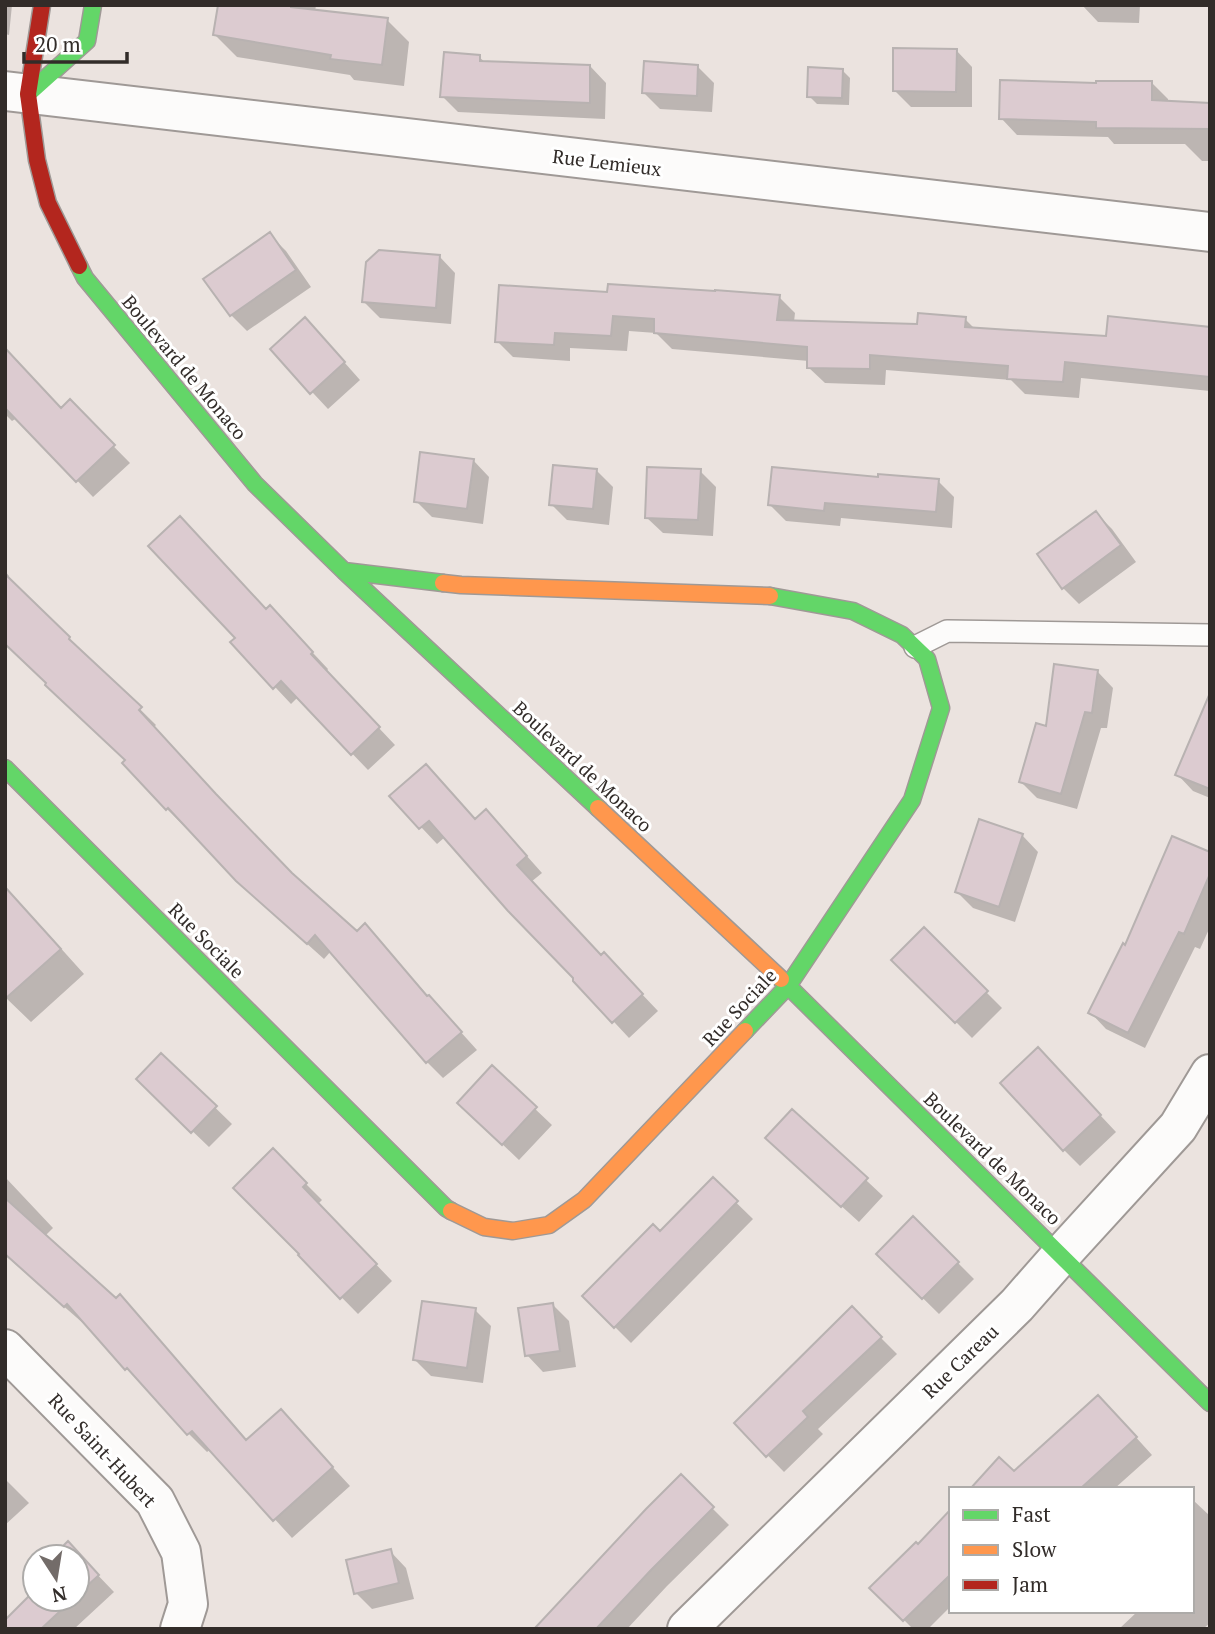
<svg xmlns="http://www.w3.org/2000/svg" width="1215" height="1634" font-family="'PT Serif',serif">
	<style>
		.shadow { fill: #0003 }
		.building { fill: #dccbd0; stroke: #b8b2b1; stroke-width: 2 }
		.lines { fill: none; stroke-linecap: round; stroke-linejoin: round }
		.lane-casing { stroke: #9f9996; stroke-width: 24 }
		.street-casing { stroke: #9f9996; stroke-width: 42 }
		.fast-casing { stroke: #9f9996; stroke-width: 19 }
		.slow-casing { stroke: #9f9996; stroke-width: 19 }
		.jam-casing { stroke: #9f9996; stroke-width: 19 }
		.lane { stroke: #fcfbfa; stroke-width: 21 }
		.street { stroke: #fcfbfa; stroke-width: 38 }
		.fast { stroke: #63d668; stroke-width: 16 }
		.slow { stroke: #ff974d; stroke-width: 16 }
		.jam { stroke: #b3261e; stroke-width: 16 }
		.labels { text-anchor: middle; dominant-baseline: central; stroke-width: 6; stroke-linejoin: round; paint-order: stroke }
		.street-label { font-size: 19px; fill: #322c29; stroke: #fff }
	</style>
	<rect width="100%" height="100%" fill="#ebe3df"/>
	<path class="shadow" d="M 5,5 L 12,5 L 9,35 L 5,34 Z
		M 220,5 L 316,5 L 315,12 L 387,20 L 409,42 L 404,86 L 354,80 L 350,75 L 237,57 L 215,35 Z
		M 1082,5 L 1140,5 L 1139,23 L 1098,22 Z
		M 956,50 L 972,67 L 972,107 L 911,107 L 895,91 Z
		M 479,57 L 486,63 L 590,66 L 606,83 L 605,119 L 458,112 L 442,96 Z
		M 698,67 L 714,83 L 712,112 L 660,109 L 644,93 Z
		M 842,70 L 850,78 L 849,105 L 817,104 L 809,96 Z
		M 1152,83 L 1168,99 L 1168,102 L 1210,105 L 1210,161 L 1202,161 L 1185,144 L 1114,144 L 1108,137 L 1017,135 L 1001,118 L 1098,85 Z
		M 269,234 L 286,251 L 311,287 L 247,331 L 231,315 L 206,279 Z
		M 439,256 L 455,273 L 451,324 L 380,318 L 364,302 Z
		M 609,294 L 779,297 L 795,313 L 794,322 L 918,326 L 965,319 L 976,330 L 1107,338 L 1210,329 L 1210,391 L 1081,378 L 1079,398 L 1025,394 L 1011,380 L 886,370 L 885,385 L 825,383 L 808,367 L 809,361 L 672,349 L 656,333 L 629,331 L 627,351 L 570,348 L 570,361 L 513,357 L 497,341 Z
		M 321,336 L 360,380 L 328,409 L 272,349 Z
		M 5,349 L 61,410 L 70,402 L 130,463 L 93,497 L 17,418 L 12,421 L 5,414 Z
		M 473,460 L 489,477 L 483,524 L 432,517 L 416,501 Z
		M 596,470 L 613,487 L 609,525 L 567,520 L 551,504 Z
		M 700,471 L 716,487 L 713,536 L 663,533 L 646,517 Z
		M 880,479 L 938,481 L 954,497 L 952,528 L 841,518 L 840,526 L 786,521 L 770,505 Z
		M 1096,513 L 1112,529 L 1136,562 L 1079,604 L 1063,588 Z
		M 5,571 L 9,576 L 7,578 L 156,725 L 154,727 L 232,813 L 295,878 L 357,933 L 365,926 L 477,1050 L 443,1078 L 427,1062 L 331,951 L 324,959 L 255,897 L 185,824 L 183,825 L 167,809 L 127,761 L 5,642 Z
		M 267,611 L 286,624 L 328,669 L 326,672 L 395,745 L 368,770 L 298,697 L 291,704 L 233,642 Z
		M 1097,671 L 1113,688 L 1107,728 L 1101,728 L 1077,809 L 1037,798 L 1021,782 L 1048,728 Z
		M 1210,704 L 1210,798 L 1193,791 L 1177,774 Z
		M 392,796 L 502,828 L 542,873 L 531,882 L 602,957 L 620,971 L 658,1011 L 629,1038 L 509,909 L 445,837 L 437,844 Z
		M 1022,835 L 1038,852 L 1015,922 L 973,908 L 957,892 Z
		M 1210,854 L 1210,927 L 1200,949 L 1195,947 L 1145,1048 L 1106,1029 L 1090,1012 L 1126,947 Z
		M 30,914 L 84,974 L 31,1022 L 5,997 Z
		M 924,930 L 1002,1008 L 972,1038 L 894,960 Z
		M 161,1055 L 232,1124 L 209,1147 L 138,1079 Z
		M 1054,1066 L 1116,1132 L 1080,1166 L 1064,1150 Z
		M 492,1068 L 552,1125 L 519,1160 L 476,1119 Z
		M 792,1111 L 883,1196 L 859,1222 L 784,1154 Z
		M 273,1151 L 322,1200 L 318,1204 L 392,1281 L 358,1314 L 300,1255 Z
		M 5,1177 L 53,1228 L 45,1236 L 116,1300 L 138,1315 L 248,1441 L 281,1411 L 350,1486 L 292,1538 L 211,1449 L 207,1452 L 189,1434 L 146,1386 L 144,1387 L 126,1368 L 86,1322 L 84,1324 L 5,1255 Z
		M 713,1180 L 753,1219 L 631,1343 L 584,1296 L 660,1233 Z
		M 913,1218 L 974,1279 L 939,1314 L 878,1254 Z
		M 553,1305 L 569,1321 L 576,1367 L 543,1372 L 527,1355 Z
		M 852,1309 L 897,1354 L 818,1429 L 823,1434 L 784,1472 L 736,1423 Z
		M 475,1310 L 491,1326 L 483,1383 L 431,1376 L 415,1360 Z
		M 1114,1413 L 1152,1455 L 1114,1489 L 1079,1489 L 1014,1474 Z
		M 681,1477 L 729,1525 L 667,1586 L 627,1629 L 533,1629 L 544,1618 L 546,1619 Z
		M 5,1479 L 29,1503 L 5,1525 Z
		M 1193,1500 L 1210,1516 L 1210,1623 L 1203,1629 L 1119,1629 L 1138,1611 L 1192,1611 Z
		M 951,1512 L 951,1606 L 928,1629 L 913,1629 L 872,1588 L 918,1547 Z
		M 68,1544 L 114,1592 L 74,1629 L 5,1629 L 35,1592 L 35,1599 L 77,1599 L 77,1557 L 54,1557 Z
		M 390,1551 L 406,1568 L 414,1599 L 372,1609 L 356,1593 Z"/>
	<path class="building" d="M 218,5 L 291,5 L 291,7 L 388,18 L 382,65 L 330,59 L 331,55 L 213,35 Z
		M 893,48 L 957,49 L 956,92 L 893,91 Z
		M 444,52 L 480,55 L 480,61 L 590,65 L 590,103 L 440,97 Z
		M 644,61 L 698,65 L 697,96 L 642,93 Z
		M 808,67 L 843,69 L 842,98 L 807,97 Z
		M 1000,80 L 1096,83 L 1096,81 L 1152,81 L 1152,100 L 1210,103 L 1210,129 L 1096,128 L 1096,122 L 999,119 Z
		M 270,232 L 296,270 L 230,316 L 203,279 Z
		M 379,250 L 440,255 L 436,308 L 362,302 L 366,262 Z
		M 608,284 L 715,291 L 715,290 L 780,295 L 777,320 L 917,324 L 918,313 L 966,317 L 965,327 L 1106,336 L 1108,316 L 1210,327 L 1210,377 L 1065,362 L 1063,382 L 1007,379 L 1008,366 L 870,355 L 870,369 L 807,368 L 807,347 L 654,333 L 654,319 L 613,316 L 611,336 L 555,333 L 554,345 L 495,342 L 499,285 L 607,292 Z
		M 305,317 L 345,362 L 310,394 L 270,349 Z
		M 5,348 L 61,408 L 70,399 L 115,445 L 76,482 L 5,408 Z
		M 420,452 L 474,459 L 467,509 L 414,502 Z
		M 553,465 L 597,469 L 593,509 L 549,505 Z
		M 647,467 L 701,469 L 698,520 L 645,518 Z
		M 772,467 L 878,477 L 878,474 L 939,479 L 936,512 L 825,503 L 824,511 L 768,505 Z
		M 1096,511 L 1121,545 L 1062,589 L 1037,554 Z
		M 180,516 L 266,609 L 270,605 L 313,652 L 311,654 L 380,727 L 351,755 L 281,681 L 273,689 L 230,642 L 235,638 L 148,546 Z
		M 5,574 L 70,637 L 69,639 L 142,707 L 139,710 L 216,794 L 292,873 L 357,931 L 365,923 L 427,996 L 429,995 L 462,1032 L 426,1063 L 315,935 L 307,944 L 236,881 L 168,808 L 166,810 L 122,763 L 125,760 L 45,685 L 46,683 L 5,644 Z
		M 1054,664 L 1098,670 L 1092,713 L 1085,712 L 1061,794 L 1019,782 L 1036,723 L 1046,726 Z
		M 1210,693 L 1210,789 L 1175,775 Z
		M 426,764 L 475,819 L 486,809 L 527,856 L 517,865 L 601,955 L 604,952 L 643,994 L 612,1023 L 573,981 L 573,978 L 508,911 L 429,821 L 419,829 L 389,796 Z
		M 979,819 L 1023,834 L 999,907 L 955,892 Z
		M 1172,836 L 1210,852 L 1210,874 L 1184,934 L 1179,932 L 1128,1033 L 1088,1013 L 1123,943 L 1125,945 Z
		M 5,887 L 61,949 L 5,999 Z
		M 924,927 L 988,991 L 955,1023 L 891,960 Z
		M 1038,1047 L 1101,1115 L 1063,1151 L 1000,1083 Z
		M 161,1053 L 217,1106 L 191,1133 L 136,1079 Z
		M 492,1065 L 537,1107 L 502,1145 L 457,1103 Z
		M 792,1109 L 868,1178 L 841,1207 L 765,1138 Z
		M 273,1148 L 307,1183 L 303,1187 L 377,1264 L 340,1299 L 298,1255 L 299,1254 L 233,1188 Z
		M 713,1177 L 738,1201 L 614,1328 L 582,1296 L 653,1224 L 660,1231 Z
		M 5,1198 L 116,1298 L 120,1294 L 246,1440 L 281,1409 L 333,1467 L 273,1521 L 192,1431 L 187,1435 L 127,1368 L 125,1370 L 67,1304 L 64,1307 L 5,1254 Z
		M 913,1216 L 959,1262 L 922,1299 L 876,1254 Z
		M 422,1301 L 476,1308 L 467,1368 L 413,1360 Z
		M 553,1303 L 560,1351 L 525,1356 L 518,1308 Z
		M 852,1306 L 882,1337 L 803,1411 L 808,1417 L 766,1457 L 734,1423 Z
		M 1098,1395 L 1137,1437 L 1080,1489 L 970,1489 L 999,1457 L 1014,1471 Z
		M 681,1474 L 714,1507 L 651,1570 L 596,1629 L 534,1629 L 646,1509 Z
		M 951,1509 L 951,1574 L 903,1621 L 869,1588 L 916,1542 L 918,1544 Z
		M 68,1541 L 99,1575 L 77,1595 L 77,1557 L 52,1557 Z
		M 391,1549 L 399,1583 L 354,1594 L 346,1560 Z
		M 35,1590 L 35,1599 L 73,1599 L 41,1629 L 5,1629 L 5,1620 Z"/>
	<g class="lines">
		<g class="lane-casing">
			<path id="lane" d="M 915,647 L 947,631 L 1210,635"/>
		</g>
		<g class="street-casing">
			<path id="street" d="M 5,91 L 1210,232
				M 5,1349 L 155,1501 L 181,1552 L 188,1604 L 180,1629
				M 687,1629 L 1017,1305 L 1061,1255 L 1178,1127 L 1210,1074"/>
		</g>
		<g class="fast-casing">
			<path id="fast" d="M 28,94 L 87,41 L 93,5
				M 79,266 L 85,278 L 255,484 L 344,571 L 598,808
				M 344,571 L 443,583
				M 5,768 L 446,1208 L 451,1211
				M 781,979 L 1210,1403
				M 745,1031 L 788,986 L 912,800 L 941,708 L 927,659 L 902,635 L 853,611 L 770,596"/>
		</g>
		<g class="slow-casing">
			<path id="slow" d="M 443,583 L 461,585 L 770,596
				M 598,808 L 781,979
				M 451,1211 L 484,1227 L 513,1231 L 549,1225 L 584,1200 L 745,1031"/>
		</g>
		<g class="jam-casing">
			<path id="jam" d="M 42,5 L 28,94 L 37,160 L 48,203 L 79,266"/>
		</g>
		<use href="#lane" class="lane"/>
		<use href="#street" class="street"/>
		<use href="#fast" class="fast"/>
		<use href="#slow" class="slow"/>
		<use href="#jam" class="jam"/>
	</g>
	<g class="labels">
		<g class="street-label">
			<text transform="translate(607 162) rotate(7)">Rue Lemieux</text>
			<text transform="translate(185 367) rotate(50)">Boulevard de Monaco</text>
			<text transform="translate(583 766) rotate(43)">Boulevard de Monaco</text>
			<text transform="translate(207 940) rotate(45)">Rue Sociale</text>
			<text transform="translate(739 1007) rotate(-47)">Rue Sociale</text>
			<text transform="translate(993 1158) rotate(44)">Boulevard de Monaco</text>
			<text transform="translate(960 1361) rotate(-44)">Rue Careau</text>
			<text transform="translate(103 1450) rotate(47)">Rue Saint-Hubert</text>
		</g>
	</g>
	<rect width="1215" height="1634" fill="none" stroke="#322c29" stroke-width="14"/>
	<rect x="949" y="1487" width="245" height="126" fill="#ffffff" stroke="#adaba9" stroke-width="2"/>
	<rect x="963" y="1510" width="35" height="10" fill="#63d668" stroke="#adaba9" stroke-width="2"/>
	<text x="1012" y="1522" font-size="21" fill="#322c29">Fast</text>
	<rect x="963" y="1545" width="35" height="10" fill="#ff974d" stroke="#adaba9" stroke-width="2"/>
	<text x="1012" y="1557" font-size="21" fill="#322c29">Slow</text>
	<rect x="963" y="1580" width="35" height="10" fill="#b3261e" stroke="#adaba9" stroke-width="2"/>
	<text x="1012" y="1592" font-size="21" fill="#322c29">Jam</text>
	<g transform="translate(56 1578) rotate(168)"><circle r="33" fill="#ffffff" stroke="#adaba9" stroke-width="2"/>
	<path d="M0-5L12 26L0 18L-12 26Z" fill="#736c69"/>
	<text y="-10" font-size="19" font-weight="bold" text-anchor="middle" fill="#322c29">N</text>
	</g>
	<path d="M24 52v10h103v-10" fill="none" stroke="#322c29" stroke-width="3.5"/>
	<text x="35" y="52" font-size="21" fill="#322c29" stroke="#ffffff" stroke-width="5" paint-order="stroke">20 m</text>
</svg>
